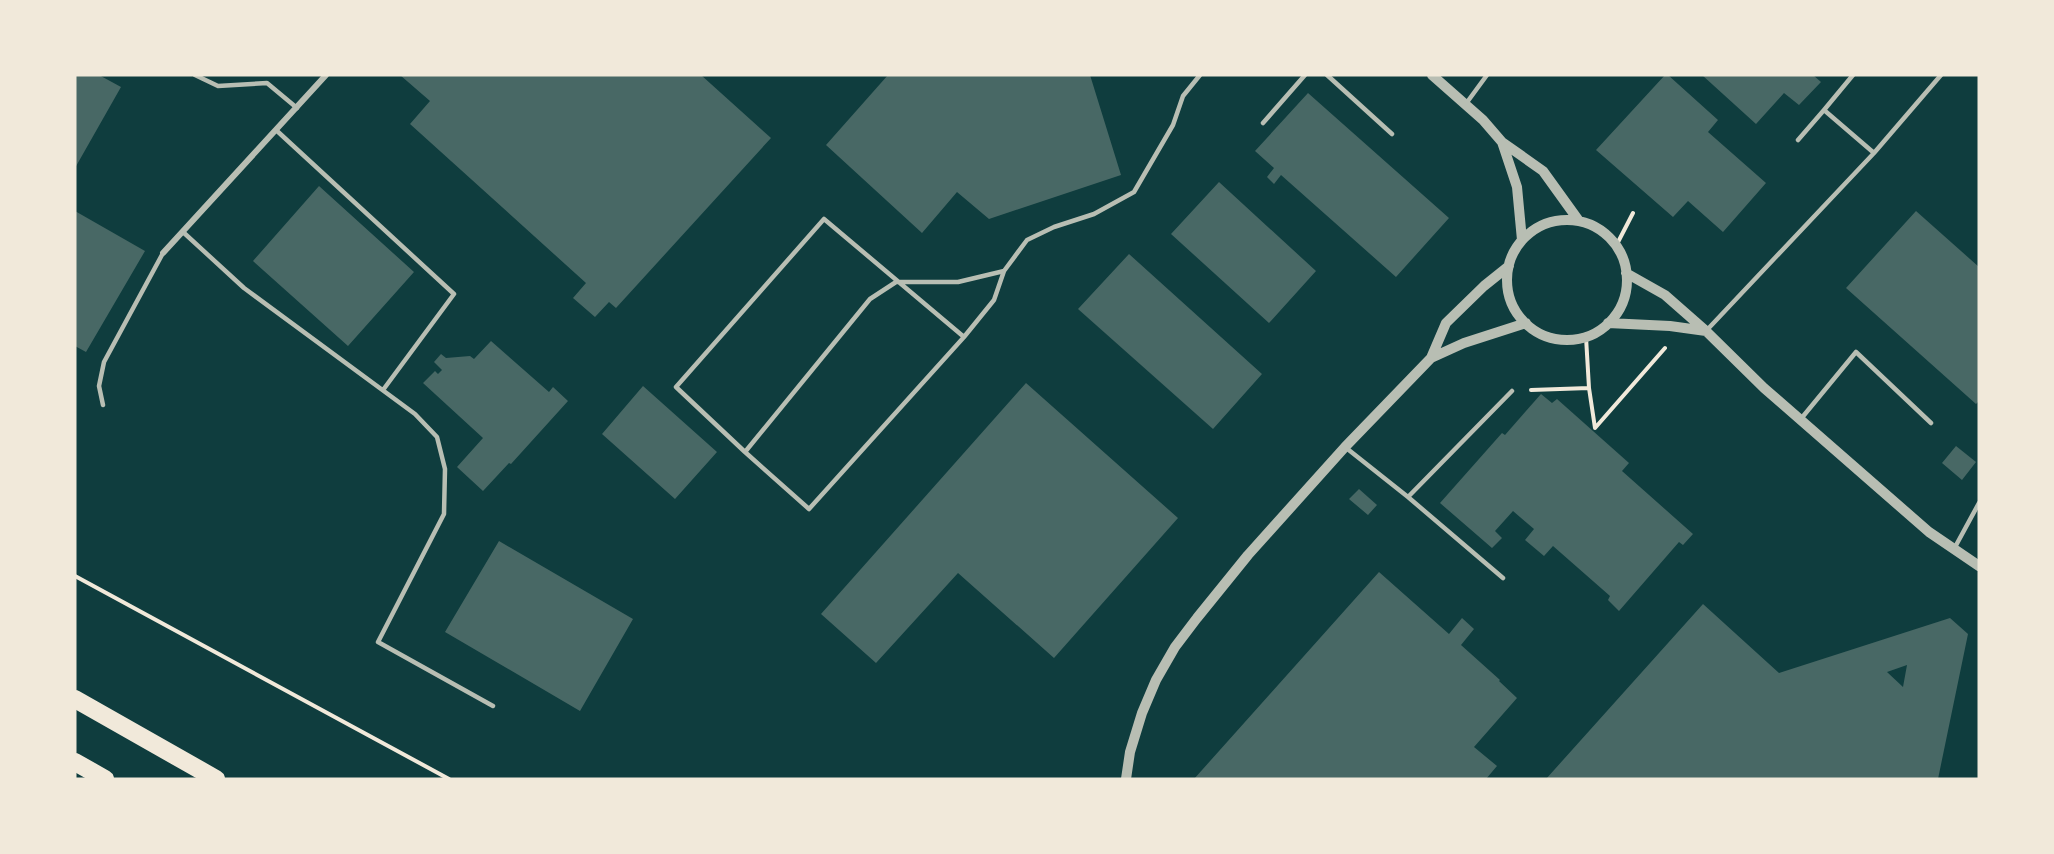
<svg xmlns="http://www.w3.org/2000/svg" width="2054" height="854" font-family="Raleway,sans-serif">
	<style>
		.building { fill: #486865; fill-rule: evenodd }
		.lines { fill: none; stroke-linecap: round; stroke-linejoin: round }
		.path { stroke: #f1e9da; stroke-width: 4 }
		.service { stroke: #b8beb3; stroke-width: 4.5 }
		.minor { stroke: #b8beb3; stroke-width: 6 }
		.tertiary { stroke: #b8beb3; stroke-width: 10 }
		.motorway { stroke: #f1e9da; stroke-width: 18 }
	</style>
	<rect width="100%" height="100%" fill="#0f3d3e"/>
	<path class="building" d="M 75,75 L 99,75 L 121,87 L 75,168 Z
		M 400,75 L 701,75 L 771,138 L 616,308 L 609,302 L 595,317 L 573,298 L 586,283 L 410,124 L 430,101 Z
		M 888,75 L 1090,75 L 1121,175 L 989,219 L 957,192 L 922,233 L 826,145 Z
		M 1665,75 L 1668,75 L 1718,120 L 1708,132 L 1766,183 L 1723,232 L 1688,201 L 1673,217 L 1596,150 Z
		M 1702,75 L 1813,75 L 1821,82 L 1799,105 L 1784,93 L 1756,124 Z
		M 1308,93 L 1449,218 L 1396,277 L 1281,175 L 1274,184 L 1267,177 L 1274,168 L 1255,151 Z
		M 1219,182 L 1316,271 L 1269,323 L 1171,234 Z
		M 319,186 L 414,272 L 348,346 L 253,261 Z
		M 75,211 L 145,251 L 86,352 L 75,346 Z
		M 1916,211 L 1979,267 L 1979,401 L 1976,404 L 1846,288 Z
		M 1129,254 L 1262,374 L 1213,429 L 1078,309 Z
		M 491,341 L 549,392 L 553,387 L 568,401 L 511,464 L 509,463 L 483,491 L 457,467 L 483,438 L 423,383 L 435,371 L 438,374 L 442,370 L 434,362 L 441,354 L 446,358 L 470,356 L 474,359 Z
		M 1026,383 L 1178,518 L 1054,658 L 958,573 L 876,663 L 821,614 Z
		M 643,386 L 717,452 L 675,499 L 602,434 Z
		M 1541,394 L 1552,403 L 1557,399 L 1629,463 L 1622,471 L 1693,534 L 1683,545 L 1679,542 L 1619,611 L 1608,600 L 1610,596 L 1553,546 L 1544,556 L 1525,540 L 1534,529 L 1513,511 L 1495,531 L 1502,538 L 1492,548 L 1440,503 L 1502,433 L 1505,435 Z
		M 1956,446 L 1976,462 L 1962,480 L 1942,463 Z
		M 1359,489 L 1377,505 L 1368,515 L 1349,499 Z
		M 499,541 L 633,619 L 580,711 L 445,632 Z
		M 1379,572 L 1449,634 L 1462,618 L 1474,629 L 1461,645 L 1500,680 L 1499,681 L 1517,698 L 1474,747 L 1497,766 L 1486,779 L 1194,779 Z
		M 1703,604 L 1779,673 L 1950,618 L 1968,634 L 1938,779 L 1546,779 ZM 1907,665 L 1903,687 L 1887,672 Z"/>
	<g class="lines">
		<path class="path" d="M 1616,246 L 1633,213
			M 1586,337 L 1589,388 L 1595,428 L 1665,348
			M 1531,390 L 1589,388
			M 75,576 L 449,779"/>
		<path class="service" d="M 195,75 L 218,86 L 267,83 L 297,108
			M 1327,75 L 1392,134
			M 1853,75 L 1824,110 L 1874,153
			M 1465,105 L 1487,75
			M 1263,123 L 1305,75
			M 276,130 L 454,294 L 383,390
			M 1798,140 L 1824,110
			M 183,232 L 244,288 L 415,414 L 437,437 L 445,469 L 444,514 L 378,642 L 493,706
			M 1706,331 L 1874,153 L 1941,75
			M 964,337 L 994,300 L 1004,271 L 1027,240 L 1054,227 L 1094,214 L 1134,192 L 1173,125 L 1183,96 L 1200,75
			M 103,405 L 99,386 L 104,362 L 163,253
			M 1800,420 L 1856,352 L 1931,423
			M 1345,447 L 1408,497 L 1503,578
			M 745,452 L 676,387 L 824,219 L 964,337 L 809,509 L 745,452 L 870,299 L 896,282 L 958,282 L 1004,271
			M 1408,497 L 1512,391
			M 1954,549 L 1979,503"/>
		<path class="minor" d="M 163,253 L 326,75"/>
		<path class="tertiary" d="M 1432,75 L 1483,120 L 1502,142 L 1543,171 L 1579,221
			M 1502,142 L 1517,187 L 1522,240
			M1507 280a60 60 0 1 1 120 0a60 60 0 1 1-120 0Z
			M 1626,273 L 1665,295 L 1706,331 L 1764,388 L 1929,532 L 1979,566
			M 1608,323 L 1670,326 L 1706,331
			M 1431,358 L 1446,323 L 1484,286 L 1509,266
			M 1126,779 L 1130,752 L 1142,713 L 1156,680 L 1175,647 L 1197,618 L 1248,555 L 1345,447 L 1431,358 L 1464,343 L 1526,323"/>
		<path class="motorway" d="M 75,699 L 216,779
			M 75,762 L 105,779"/>
	</g>
	<rect width="2054" height="854" fill="none" stroke="#f1e9da" stroke-width="153"/>
</svg>
